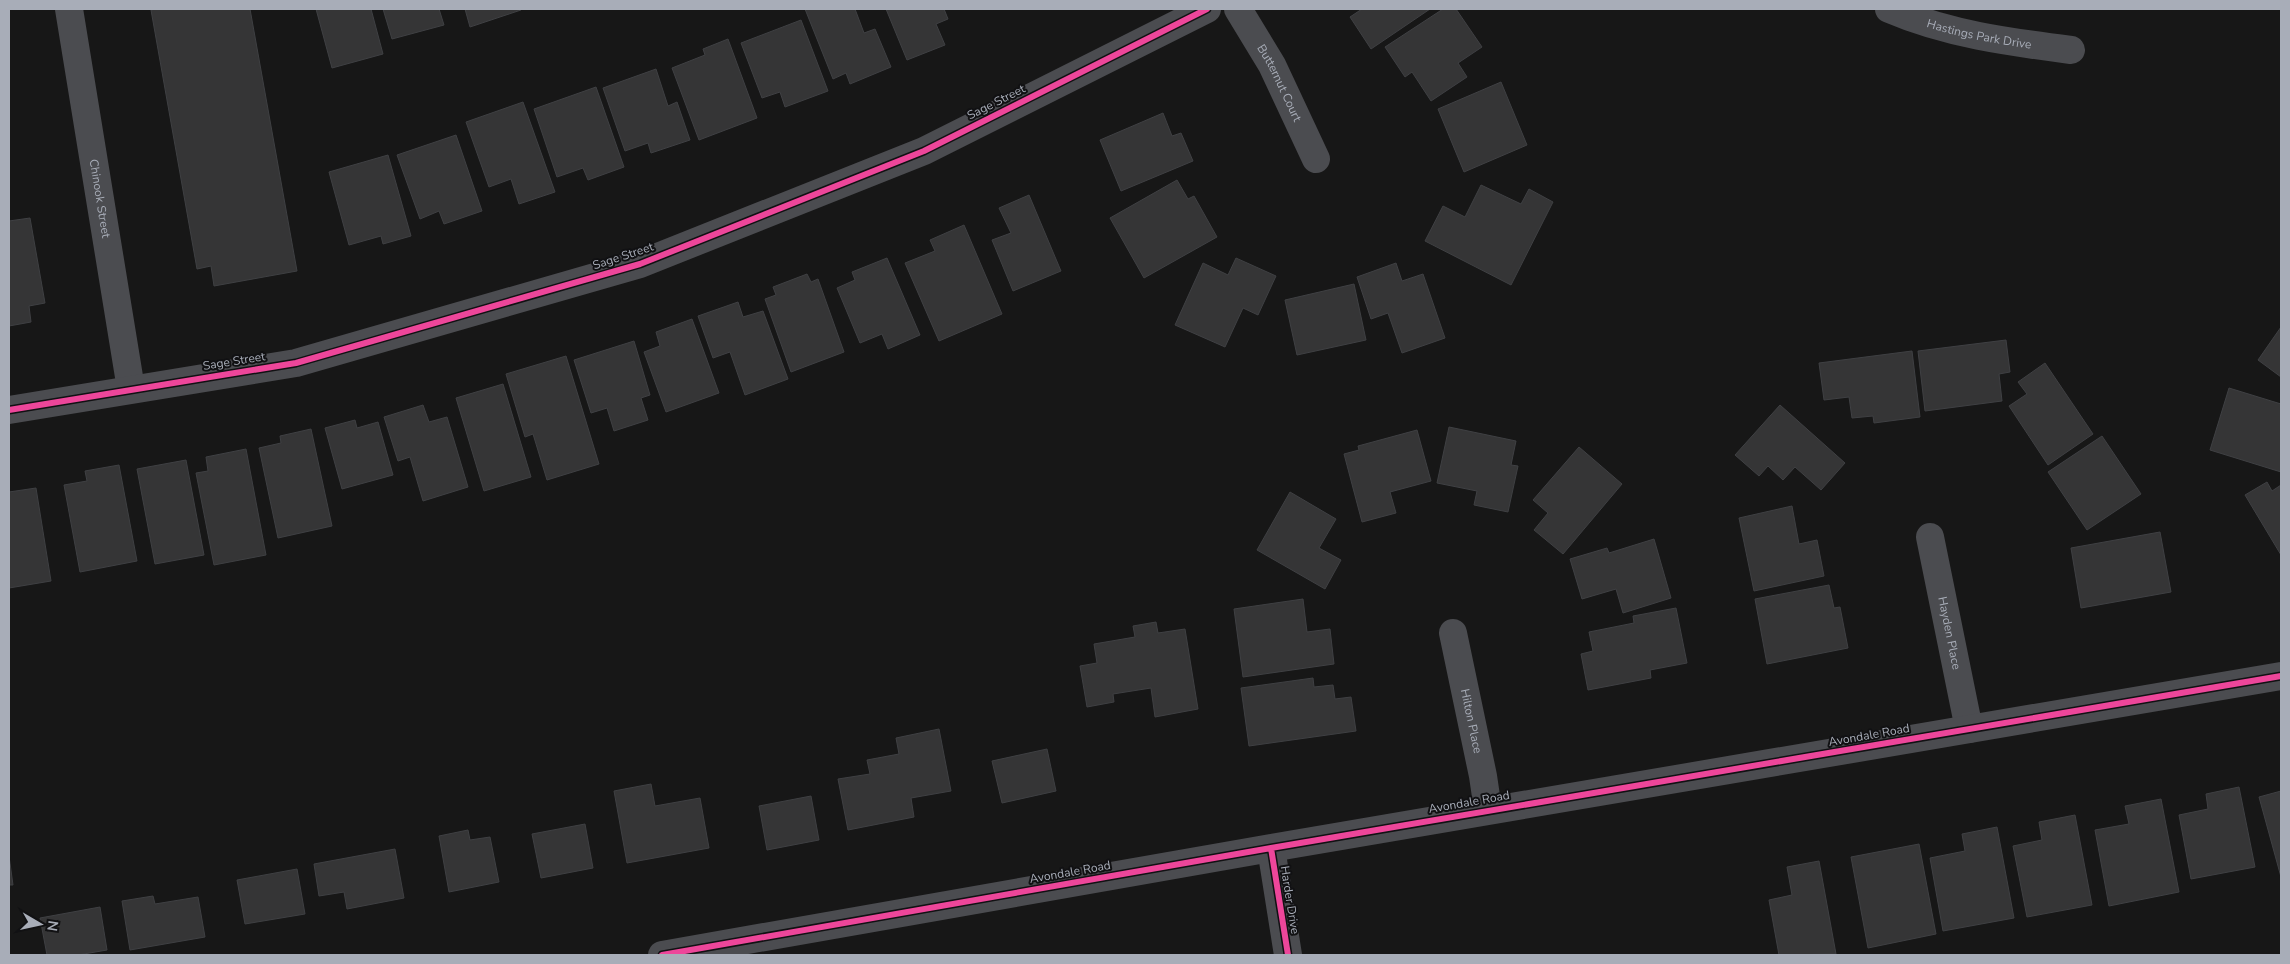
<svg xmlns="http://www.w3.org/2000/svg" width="2290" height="964" font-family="'Nunito Sans',sans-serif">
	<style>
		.building { fill: #353536; stroke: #3f4043 }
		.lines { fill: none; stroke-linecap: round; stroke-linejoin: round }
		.minor { stroke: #4b4c50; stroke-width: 28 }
		.tertiary { stroke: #4b4c50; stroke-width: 28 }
		.cycleway-casing { stroke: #111113; stroke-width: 9 }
		.cycleway { stroke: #ed469a; stroke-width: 6 }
		.labels { text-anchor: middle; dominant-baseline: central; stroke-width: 4; stroke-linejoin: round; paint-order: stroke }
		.street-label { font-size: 12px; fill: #a8adb8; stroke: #111113 }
	</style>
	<rect width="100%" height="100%" fill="#171717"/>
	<path class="building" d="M 156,9 L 250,9 L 297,271 L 214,286 L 211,266 L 197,269 L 151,10 Z
		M 316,9 L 371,9 L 383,54 L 332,68 Z
		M 383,9 L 439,9 L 444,25 L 392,39 Z
		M 465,9 L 521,9 L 521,10 L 470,27 Z
		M 805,9 L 855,9 L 864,33 L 875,29 L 891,67 L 850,84 L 846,73 L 833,79 Z
		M 886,9 L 944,9 L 948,19 L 936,24 L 945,45 L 907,60 Z
		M 1362,9 L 1430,9 L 1371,49 L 1350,17 Z
		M 1443,9 L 1456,9 L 1482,47 L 1458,63 L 1467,77 L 1431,101 L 1412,72 L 1405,77 L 1385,47 Z
		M 801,20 L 828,91 L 785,107 L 780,92 L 762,98 L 741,43 Z
		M 728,39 L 757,118 L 699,140 L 672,68 L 705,55 L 703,49 Z
		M 656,69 L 668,106 L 677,102 L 690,140 L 651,153 L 648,143 L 625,151 L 603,88 Z
		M 1501,82 L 1527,145 L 1464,172 L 1438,109 Z
		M 596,87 L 624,167 L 588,180 L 583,168 L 557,177 L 534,109 Z
		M 523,102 L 555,192 L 519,204 L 511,179 L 489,187 L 466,122 Z
		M 1163,113 L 1172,136 L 1181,133 L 1193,161 L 1121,191 L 1100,140 Z
		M 456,135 L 482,211 L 444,224 L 439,211 L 420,219 L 397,155 Z
		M 388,155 L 411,236 L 383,244 L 381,236 L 349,245 L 329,172 Z
		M 1177,180 L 1188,199 L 1194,196 L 1217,237 L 1144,278 L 1110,218 Z
		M 1481,185 L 1521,204 L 1529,189 L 1553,202 L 1511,285 L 1425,241 L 1443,206 L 1465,217 Z
		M 1029,195 L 1061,271 L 1013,291 L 992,240 L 1011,233 L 999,208 Z
		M 30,218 L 45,303 L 29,306 L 31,322 L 9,326 L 9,221 Z
		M 964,225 L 1002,314 L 939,341 L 905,263 L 935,251 L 930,240 Z
		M 887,258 L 920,335 L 888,349 L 882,334 L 860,343 L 837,288 L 855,280 L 852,272 Z
		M 1236,258 L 1276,276 L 1258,315 L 1243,308 L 1225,347 L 1175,325 L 1203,263 L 1228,275 Z
		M 1396,263 L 1402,281 L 1423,274 L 1445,338 L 1402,353 L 1388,313 L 1371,319 L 1357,277 Z
		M 807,274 L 811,282 L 818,279 L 844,352 L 791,372 L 765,299 L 776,295 L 773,287 Z
		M 1354,284 L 1366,340 L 1297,355 L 1285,300 Z
		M 738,302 L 743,317 L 763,311 L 788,379 L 745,395 L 730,352 L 713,358 L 698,316 Z
		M 692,319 L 719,393 L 666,412 L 644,352 L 660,346 L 656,332 Z
		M 2281,327 L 2281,377 L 2258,360 Z
		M 2006,340 L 2010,372 L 1999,374 L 2002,401 L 1925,411 L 1918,351 Z
		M 634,341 L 650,395 L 641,398 L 648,420 L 614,431 L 607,408 L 591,413 L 574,360 Z
		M 1912,351 L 1920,417 L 1874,423 L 1873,416 L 1852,418 L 1849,397 L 1824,400 L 1819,363 Z
		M 566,356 L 599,464 L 547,480 L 533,434 L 525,437 L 506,374 Z
		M 2045,363 L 2093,434 L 2048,465 L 2009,406 L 2027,394 L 2018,382 Z
		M 503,384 L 531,477 L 484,491 L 456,398 Z
		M 2229,388 L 2281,404 L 2281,472 L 2210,450 Z
		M 423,405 L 429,422 L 447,417 L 468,487 L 423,501 L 410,457 L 398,461 L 384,417 Z
		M 1780,405 L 1845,463 L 1821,490 L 1795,467 L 1783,480 L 1768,466 L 1759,476 L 1735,455 Z
		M 355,420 L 357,428 L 378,422 L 393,475 L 342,489 L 325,428 Z
		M 1449,427 L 1516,441 L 1511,465 L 1518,466 L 1508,512 L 1474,505 L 1477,491 L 1437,483 Z
		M 311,429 L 332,526 L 278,538 L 259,448 L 281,443 L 280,436 Z
		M 1417,430 L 1431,481 L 1390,492 L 1396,513 L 1362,522 L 1344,454 L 1359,450 L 1358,446 Z
		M 2102,436 L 2141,494 L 2087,530 L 2048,472 Z
		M 1579,447 L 1622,484 L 1563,554 L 1534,530 L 1548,513 L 1533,500 Z
		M 246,449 L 266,555 L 214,565 L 196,473 L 208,471 L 206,457 Z
		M 186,460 L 204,555 L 155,564 L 137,469 Z
		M 119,465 L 137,561 L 80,572 L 64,485 L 87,481 L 85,471 Z
		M 2267,482 L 2272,491 L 2281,485 L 2281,555 L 2245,495 Z
		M 36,488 L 51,581 L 9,588 L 9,492 Z
		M 1290,492 L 1336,519 L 1319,548 L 1341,560 L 1325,589 L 1257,550 Z
		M 1792,506 L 1799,544 L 1817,540 L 1824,576 L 1754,591 L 1739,518 Z
		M 2160,532 L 2171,592 L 2081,608 L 2071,548 Z
		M 1654,539 L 1671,598 L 1623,613 L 1616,589 L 1582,599 L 1570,559 L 1607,548 L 1609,553 Z
		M 1829,585 L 1834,608 L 1840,607 L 1848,648 L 1767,664 L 1755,599 Z
		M 1303,599 L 1307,632 L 1330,629 L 1334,664 L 1243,677 L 1234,609 Z
		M 1676,608 L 1687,663 L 1650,670 L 1651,678 L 1588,690 L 1581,654 L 1593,651 L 1589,632 L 1634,623 L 1633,616 Z
		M 1156,622 L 1158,633 L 1185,629 L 1198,709 L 1155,717 L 1151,688 L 1113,694 L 1114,702 L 1087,707 L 1080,666 L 1097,663 L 1094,644 L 1135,637 L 1133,626 Z
		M 1313,678 L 1314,687 L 1333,685 L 1335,699 L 1351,697 L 1356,731 L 1249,746 L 1241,688 Z
		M 939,729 L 951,791 L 911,798 L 914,817 L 848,830 L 838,779 L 870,774 L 867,760 L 899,754 L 896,738 Z
		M 1047,749 L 1056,791 L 1002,803 L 992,761 Z
		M 651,784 L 655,806 L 700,798 L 709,848 L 627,863 L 614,791 Z
		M 2239,787 L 2255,867 L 2191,879 L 2179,815 L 2208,809 L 2206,794 Z
		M 2281,791 L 2281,877 L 2259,797 Z
		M 811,796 L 819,840 L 767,850 L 759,806 Z
		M 2161,799 L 2179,892 L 2109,906 L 2095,830 L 2129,824 L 2125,806 Z
		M 2075,815 L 2092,905 L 2027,917 L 2013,846 L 2042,840 L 2039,822 Z
		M 585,824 L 593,868 L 541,878 L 532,834 Z
		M 1997,827 L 2014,918 L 1943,931 L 1930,858 L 1965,851 L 1962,834 Z
		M 468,830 L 470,840 L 490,837 L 499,882 L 449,892 L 439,836 Z
		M 1919,844 L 1936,934 L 1868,948 L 1851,857 Z
		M 395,849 L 404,898 L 347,909 L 344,892 L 319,896 L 314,864 Z
		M 9,856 L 13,885 L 9,885 Z
		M 1819,861 L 1836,954 L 1779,955 L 1769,900 L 1792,895 L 1787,867 Z
		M 297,869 L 305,914 L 245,924 L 237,880 Z
		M 153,896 L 155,904 L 198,897 L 205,937 L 130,950 L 122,901 Z
		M 100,907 L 107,950 L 78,955 L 47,955 L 40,918 Z"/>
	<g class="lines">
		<g class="minor">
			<path id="s1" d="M 69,9 L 131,389"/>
			<path id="s2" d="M 1238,9 L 1272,65 L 1316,159"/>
			<path id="s3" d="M 1889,9 C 1947,34 2009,42 2071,50"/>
			<path d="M 9,410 L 296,363 L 640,264 L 924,151 L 1207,9"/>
			<path id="s4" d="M 1930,537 L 1969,729"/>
			<path id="s5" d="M 1453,633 L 1483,776 L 1488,810"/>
		</g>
		<path class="tertiary" d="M 1271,848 L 1288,955
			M 662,955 L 1271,848 L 2281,676"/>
		<g class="cycleway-casing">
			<path id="cycleway" d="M 9,410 L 296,363 L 640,264 L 924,151 L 1207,9
				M 1271,848 L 1288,955
				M 662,955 L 1271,848 L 2281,676"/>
		</g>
		<use href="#cycleway" class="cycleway"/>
	</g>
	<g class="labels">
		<g class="street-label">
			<text stroke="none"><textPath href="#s3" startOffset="94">Hastings Park Drive</textPath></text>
			<text stroke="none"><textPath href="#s2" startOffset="85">Butternut Court</textPath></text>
			<text transform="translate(996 102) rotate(-27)">Sage Street</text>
			<text stroke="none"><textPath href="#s1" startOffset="192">Chinook Street</textPath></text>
			<text transform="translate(623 256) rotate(-18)">Sage Street</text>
			<text transform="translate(234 361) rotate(-9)">Sage Street</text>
			<text stroke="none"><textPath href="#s4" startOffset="98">Hayden Place</textPath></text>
			<text stroke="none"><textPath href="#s5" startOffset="90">Hilton Place</textPath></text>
			<text transform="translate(1869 735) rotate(-10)">Avondale Road</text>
			<text transform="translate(1469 802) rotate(-10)">Avondale Road</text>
			<text transform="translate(1070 872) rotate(-10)">Avondale Road</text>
			<text transform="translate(1290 900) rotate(81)">Harder Drive</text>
		</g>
	</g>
	<rect width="2290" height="964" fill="none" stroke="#a8adb8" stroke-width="20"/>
	<g transform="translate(40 924) rotate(99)" stroke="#111113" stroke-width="4" paint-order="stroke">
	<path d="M0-4L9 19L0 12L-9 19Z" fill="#a8adb8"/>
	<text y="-8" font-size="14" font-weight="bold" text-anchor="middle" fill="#a8adb8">N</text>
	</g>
</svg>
